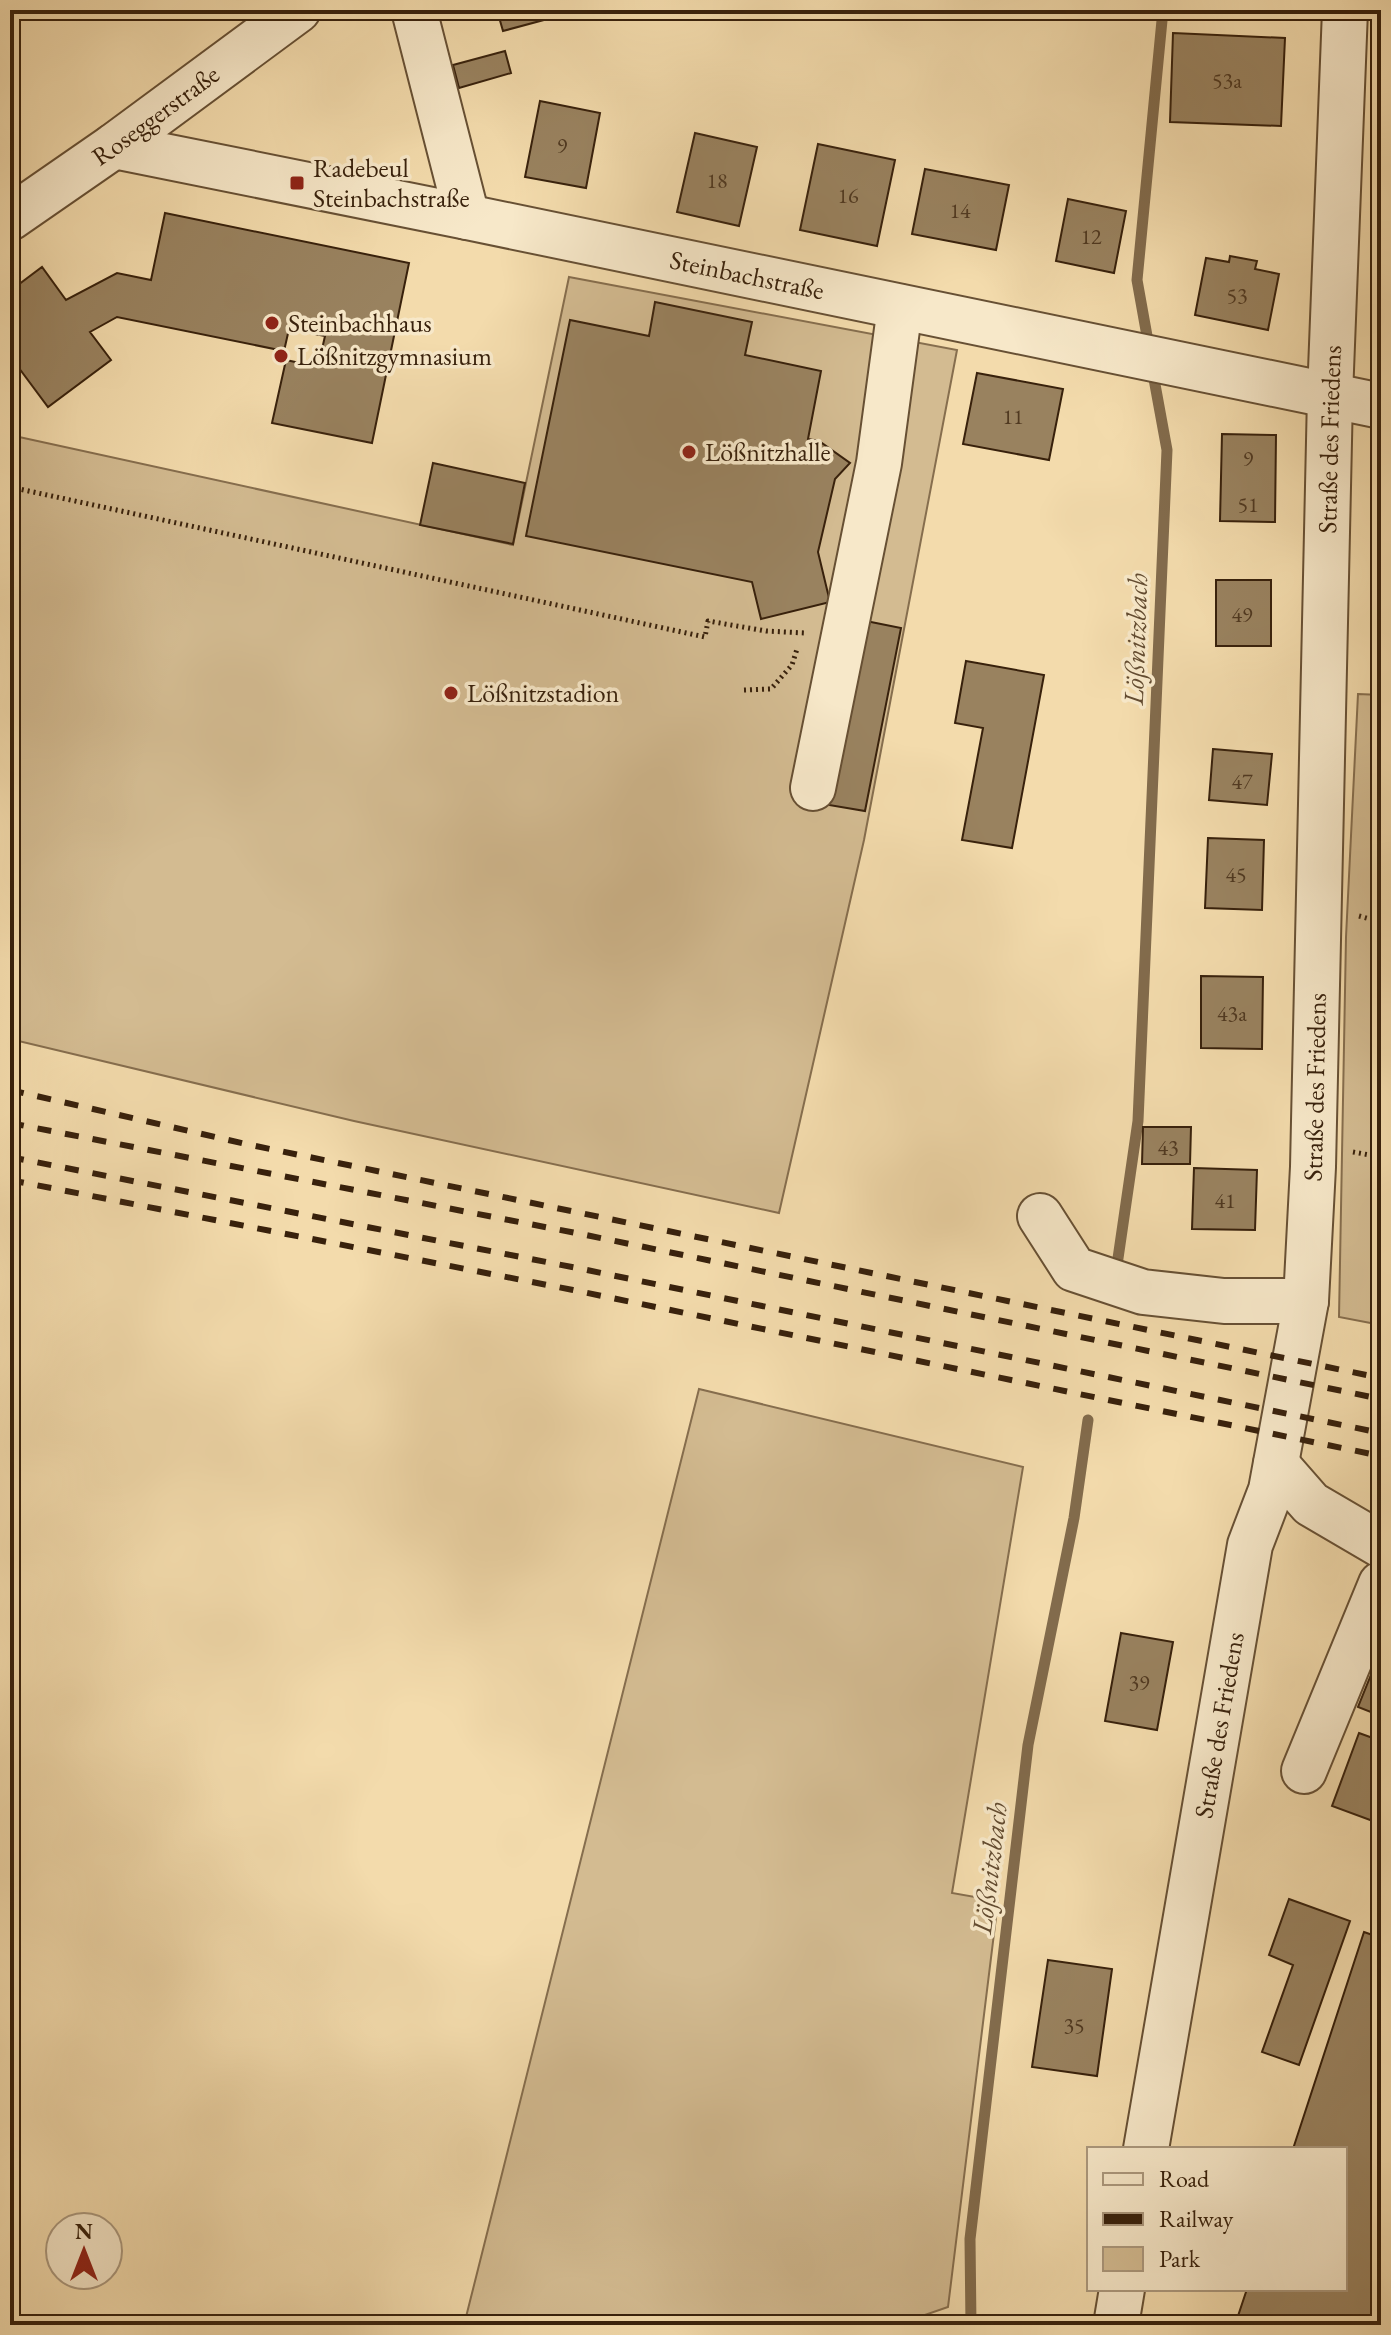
<svg xmlns="http://www.w3.org/2000/svg" width="1391" height="2335" font-family="'EB Garamond',serif">
	<style>
		.green { fill: #d3bb91; stroke: #866e4e; stroke-width: 2 }
		.lines { fill: none; stroke-linecap: round; stroke-linejoin: round }
		.stream { stroke: #826b4c; stroke-width: 11 }
		.building { fill: #99825f; stroke: #38210c; stroke-width: 2 }
		.minor-casing { stroke: #675034; stroke-width: 48 }
		.path { stroke: #38210c; stroke-width: 5; stroke-dasharray: 2 4; stroke-linecap: butt }
		.minor { stroke: #f7e8c9; stroke-width: 44 }
		.rail { stroke: #38210c; stroke-width: 6; stroke-dasharray: 14 14; stroke-linecap: butt }
		.poi-dot { fill: #8f2418; stroke: #f7e8c9; stroke-width: 3 }
		.labels { text-anchor: middle; dominant-baseline: central; stroke-width: 7; stroke-linejoin: round; paint-order: stroke }
		.number-label { font-size: 22px; fill: #503921 }
		.street-label { font-size: 26px; fill: #38210c; stroke: #f7e8c9 }
		.poi-label { font-size: 26px; fill: #38210c; stroke: #f7e8c9; text-anchor: start }
		.water-label { font-size: 28px; font-style: italic; fill: #634c31; stroke: #f7e8c9 }
	</style>
	<rect width="100%" height="100%" fill="#f3dbac"/>
	<filter id="stains"><feTurbulence type="fractalNoise" baseFrequency=".0025" numOctaves="4"/><feColorMatrix values="0 0 0 0 .2 0 0 0 0 .09 0 0 0 0 .02 0 0 0 .5 -.17"/></filter>
	<radialGradient id="worn" r=".72"><stop offset=".6" stop-color="#630" stop-opacity="0"/><stop offset="1" stop-color="#630" stop-opacity=".3"/></radialGradient>
	<path class="green" d="M 569,277 L 957,350 L 864,840 L 779,1213 L 354,1121 L 10,1039 L 10,435 L 513,545 Z
		M 1358,694 L 1381,695 L 1381,1325 L 1339,1317 L 1346,937 Z
		M 699,1389 L 1023,1467 L 952,1893 L 998,1901 L 948,2307 L 896,2325 L 464,2325 Z"/>
	<g class="lines">
		<path class="stream" d="M 1149,347 L 1137,280 L 1163,10
			M 1116,1272 L 1138,1121 L 1167,450 L 1152,368
			M 971,2325 L 970,2239 L 1028,1745 L 1074,1518 L 1088,1420"/>
	</g>
	<path class="building" d="M 497,10 L 553,10 L 555,17 L 503,31 Z
		M 1173,33 L 1285,38 L 1281,126 L 1170,122 Z
		M 505,51 L 511,73 L 459,88 L 453,65 Z
		M 540,101 L 600,113 L 586,188 L 525,177 Z
		M 695,133 L 757,147 L 739,226 L 677,212 Z
		M 818,144 L 895,160 L 877,246 L 800,230 Z
		M 925,169 L 1009,185 L 996,250 L 912,234 Z
		M 1068,199 L 1126,211 L 1114,273 L 1056,261 Z
		M 165,213 L 409,263 L 372,443 L 272,423 L 286,360 L 318,367 L 325,336 L 289,329 L 284,351 L 117,317 L 90,332 L 111,360 L 48,407 L 10,356 L 10,291 L 42,267 L 66,300 L 117,273 L 151,280 Z
		M 1230,256 L 1257,261 L 1255,269 L 1279,274 L 1268,330 L 1195,315 L 1206,258 L 1229,262 Z
		M 655,302 L 752,322 L 745,355 L 821,371 L 808,439 L 819,441 L 850,463 L 835,479 L 818,552 L 830,602 L 761,619 L 752,582 L 526,536 L 570,320 L 649,336 Z
		M 977,373 L 1063,389 L 1049,460 L 963,444 Z
		M 1222,434 L 1276,435 L 1275,522 L 1220,521 Z
		M 433,463 L 525,483 L 513,544 L 420,525 Z
		M 1216,580 L 1271,580 L 1271,646 L 1216,646 Z
		M 866,621 L 901,628 L 865,811 L 829,805 Z
		M 966,661 L 1044,675 L 1012,848 L 962,840 L 983,728 L 955,723 Z
		M 1213,749 L 1272,754 L 1267,805 L 1209,800 Z
		M 1208,838 L 1264,840 L 1262,910 L 1205,908 Z
		M 1201,976 L 1263,977 L 1262,1049 L 1201,1048 Z
		M 1143,1127 L 1191,1127 L 1190,1164 L 1142,1164 Z
		M 1194,1168 L 1257,1170 L 1255,1230 L 1192,1229 Z
		M 1121,1633 L 1173,1642 L 1157,1730 L 1105,1721 Z
		M 1381,1650 L 1381,1716 L 1358,1707 Z
		M 1359,1733 L 1381,1741 L 1381,1824 L 1332,1806 Z
		M 1289,1899 L 1350,1921 L 1299,2065 L 1262,2052 L 1293,1965 L 1269,1955 Z
		M 1364,1932 L 1381,1938 L 1381,2325 L 1235,2325 L 1247,2289 L 1345,2289 L 1345,2149 L 1293,2149 Z
		M 1048,1960 L 1112,1969 L 1097,2076 L 1032,2067 Z"/>
	<g class="lines">
		<g class="minor-casing">
			<g id="minor">
				<path d="M 414,10 L 467,217"/>
				<path id="s1" d="M 114,146 L 467,217 L 1381,406"/>
				<path id="s2" d="M 10,218 L 114,146 L 298,10"/>
				<path d="M 813,788 L 879,463 L 900,307"/>
				<path d="M 1040,1216 L 1074,1269 L 1143,1292 L 1224,1301 L 1306,1301"/>
				<path d="M 1276,1464 L 1311,1504 L 1381,1545"/>
				<path d="M 1304,1771 L 1381,1584"/>
				<path id="s3" d="M 1146,2149 L 1250,1545 L 1271,1490 L 1306,1301 L 1313,1167 L 1330,396 L 1345,10"/>
				<path d="M 1116,2325 L 1122,2289"/>
			</g>
		</g>
		<path class="path" d="M 10,487 L 705,637 L 708,621 L 766,631 L 805,633
			M 744,690 L 771,689 L 792,665 L 797,649
			M 1359,916 L 1381,922
			M 1353,1152 L 1381,1157"/>
		<use href="#minor" class="minor"/>
		<path class="rail" d="M 10,1090 L 246,1144 L 1381,1378
			M 10,1123 L 586,1235 L 1381,1399
			M 10,1157 L 577,1268 L 1381,1433
			M 10,1180 L 573,1290 L 1381,1456"/>
	</g>
	<g class="poi-dot">
		<rect x="289" y="175" width="16" height="16" rx="4"/>
		<circle cx="272" cy="323" r="8"/>
		<circle cx="281" cy="356" r="8"/>
		<circle cx="689" cy="452" r="8"/>
		<circle cx="451" cy="693" r="8"/>
	</g>
	<g class="labels">
		<g class="number-label">
			<text x="1227" y="80">53a</text>
			<text x="562" y="145">9</text>
			<text x="717" y="180">18</text>
			<text x="848" y="195">16</text>
			<text x="960" y="210">14</text>
			<text x="1091" y="236">12</text>
			<text x="1237" y="295">53</text>
			<text x="1013" y="416">11</text>
			<text x="1248" y="458">9</text>
			<text x="1248" y="504">51</text>
			<text x="1242" y="614">49</text>
			<text x="1242" y="781">47</text>
			<text x="1236" y="874">45</text>
			<text x="1232" y="1013">43a</text>
			<text x="1168" y="1147">43</text>
			<text x="1225" y="1200">41</text>
			<text x="1139" y="1682">39</text>
			<text x="1074" y="2025">35</text>
		</g>
		<g class="street-label">
			<text stroke="none"><textPath href="#s2" startOffset="178">Roseggerstraße</textPath></text>
			<text stroke="none"><textPath href="#s1" startOffset="646">Steinbachstraße</textPath></text>
			<text stroke="none"><textPath href="#s3" startOffset="1726">Straße des Friedens</textPath></text>
			<text stroke="none"><textPath href="#s3" startOffset="1078">Straße des Friedens</textPath></text>
			<text stroke="none"><textPath href="#s3" startOffset="430">Straße des Friedens</textPath></text>
		</g>
		<g class="poi-label">
			<text x="313" y="168">Radebeul<tspan x="313" dy="30">Steinbachstraße</tspan></text>
			<text x="288" y="323">Steinbachhaus</text>
			<text x="297" y="356">Lößnitzgymnasium</text>
			<text x="705" y="452">Lößnitzhalle</text>
			<text x="467" y="693">Lößnitzstadion</text>
		</g>
		<g class="water-label">
			<text transform="translate(1135 639) rotate(-88)">Lößnitzbach</text>
			<text transform="translate(989 1868) rotate(-83)">Lößnitzbach</text>
		</g>
	</g>
	<rect width="1391" height="2335" fill="none" stroke="#f3dbac" stroke-width="40"/>
	<rect x="12" y="12" width="1367" height="2311" fill="none" stroke="#38210c" stroke-width="4"/>
	<rect x="20" y="20" width="1351" height="2295" fill="none" stroke="#38210c" stroke-width="2"/>
	<rect x="1087" y="2147" width="260" height="144" fill="#f7e8c9" stroke="#ab987d" stroke-width="2"/>
	<rect x="1103" y="2173" width="40" height="12" fill="#f7e8c9" stroke="#ab987d" stroke-width="2"/>
	<text x="1159" y="2187" font-size="24" fill="#38210c">Road</text>
	<rect x="1103" y="2213" width="40" height="12" fill="#38210c" stroke="#ab987d" stroke-width="2"/>
	<text x="1159" y="2227" font-size="24" fill="#38210c">Railway</text>
	<rect x="1103" y="2247" width="40" height="24" fill="#d3bb91" stroke="#ab987d" stroke-width="2"/>
	<text x="1159" y="2267" font-size="24" fill="#38210c">Park</text>
	<g transform="translate(84 2251)"><circle r="38" fill="#f7e8c9" stroke="#ab987d" stroke-width="2"/>
	<path d="M0-6L14 30L0 20L-14 30Z" fill="#8f2418"/>
	<text y="-12" font-size="22" font-weight="bold" text-anchor="middle" fill="#38210c">N</text>
	</g>
	<rect width="100%" height="100%" filter="url(#stains)"/>
	<rect width="100%" height="100%" fill="url(#worn)"/>
</svg>
